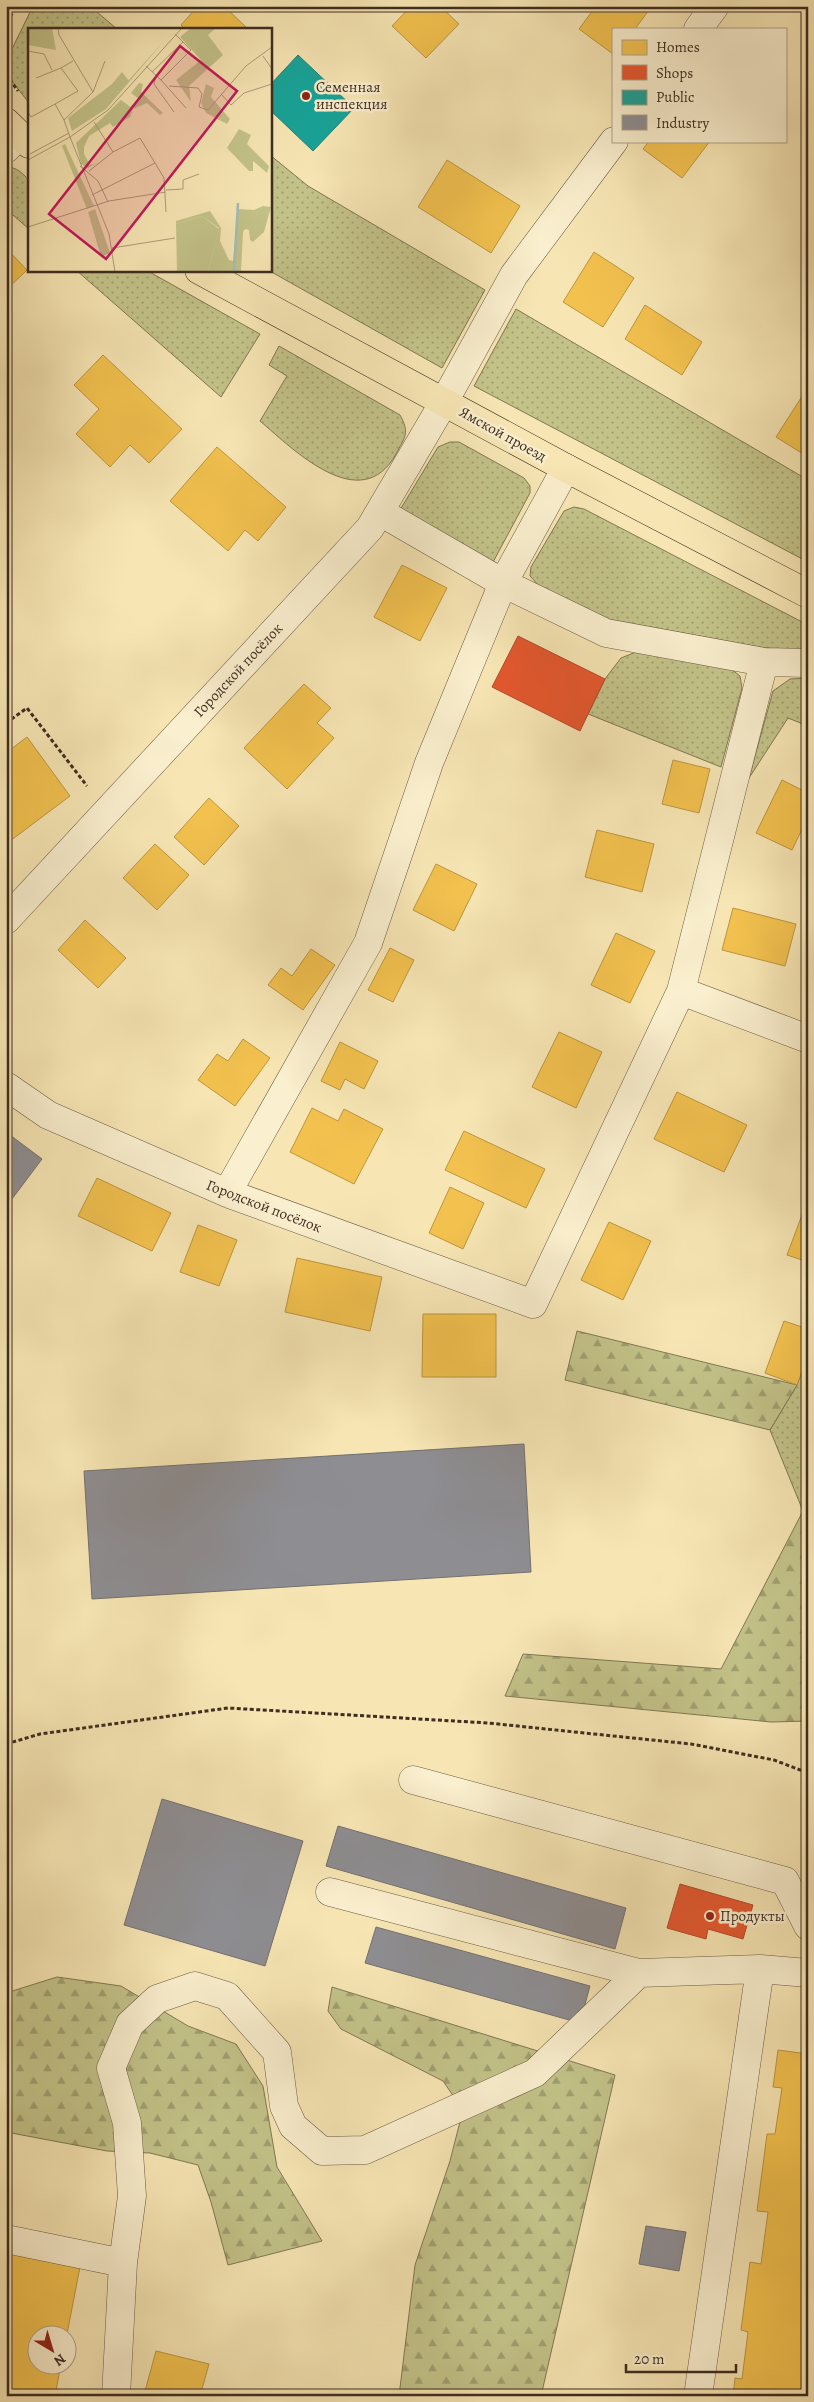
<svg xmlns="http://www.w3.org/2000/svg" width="814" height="2402" font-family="Alegreya,serif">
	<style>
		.grass { fill: url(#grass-dots); stroke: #807854 }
		.forest { fill: url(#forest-firs); stroke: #807854 }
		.homes { fill: #f2c14e; stroke: #bc9540 }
		.shops { fill: #e4572e; stroke: #b24a2a }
		.public { fill: #17a398; stroke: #238074 }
		.industry { fill: #8d8d92; stroke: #757070 }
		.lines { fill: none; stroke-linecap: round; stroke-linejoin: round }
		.minor-casing { stroke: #6c5b45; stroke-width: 29 }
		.major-casing { stroke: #3e2d20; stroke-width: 29 }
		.path { stroke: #3e2d20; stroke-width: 3; stroke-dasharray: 4 2.5; stroke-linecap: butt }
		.minor { stroke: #faefce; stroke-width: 28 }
		.major { stroke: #f7e6b4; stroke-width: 28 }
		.poi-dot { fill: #8f2418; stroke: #faefce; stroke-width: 2 }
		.labels { text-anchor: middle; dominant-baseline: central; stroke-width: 5; stroke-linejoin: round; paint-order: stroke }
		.poi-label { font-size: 15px; fill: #3e2d20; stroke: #faefce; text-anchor: start }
		.street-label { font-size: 15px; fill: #3e2d20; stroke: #faefce }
		.inset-river { fill: none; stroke: #a2bdb8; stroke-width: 2.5 }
		.inset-road { fill: none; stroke: #ad9c79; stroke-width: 1 }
		.view { fill: #c2185b; fill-opacity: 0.15; stroke: #c2185b; stroke-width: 2.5 }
		.inset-edge { fill: none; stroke: #3e2d20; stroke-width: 2.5 }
	</style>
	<defs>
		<pattern id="grass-dots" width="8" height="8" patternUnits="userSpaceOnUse" patternTransform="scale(1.25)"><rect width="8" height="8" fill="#c3c389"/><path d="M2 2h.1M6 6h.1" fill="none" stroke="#a09f70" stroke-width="1.8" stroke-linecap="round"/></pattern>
		<pattern id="forest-firs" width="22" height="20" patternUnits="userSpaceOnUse" patternTransform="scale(1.25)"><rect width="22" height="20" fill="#c3c389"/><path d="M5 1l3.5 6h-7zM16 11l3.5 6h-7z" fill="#a09f70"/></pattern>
	</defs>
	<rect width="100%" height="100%" fill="#f7e6b4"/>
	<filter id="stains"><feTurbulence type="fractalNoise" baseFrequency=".004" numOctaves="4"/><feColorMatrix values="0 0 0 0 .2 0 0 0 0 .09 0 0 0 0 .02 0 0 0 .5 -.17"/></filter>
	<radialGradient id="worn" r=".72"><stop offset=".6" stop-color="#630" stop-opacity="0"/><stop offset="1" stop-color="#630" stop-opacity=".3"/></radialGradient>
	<path class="grass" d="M 33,6 L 90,6 L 117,29 L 29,29 L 29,103 L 8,76 L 11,51 Z
		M 270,155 L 308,186 L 485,290 L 442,368 L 268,270 Z
		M 6,167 C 17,167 22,173 29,180 L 29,229 L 6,209 Z
		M 76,270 L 146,270 L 260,334 L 221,397 Z
		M 516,309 L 808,480 L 808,562 L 474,386 Z
		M 279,346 L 400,415 C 410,433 405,437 396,454 C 361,517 294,450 260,421 L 287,376 L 269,365 Z
		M 450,442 L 459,442 L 524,478 L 530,486 L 530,493 L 492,564 L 400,510 L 438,447 Z
		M 574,507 L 584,509 L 808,625 L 808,650 L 765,648 L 607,619 L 539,586 L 530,576 L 531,567 L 564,511 Z
		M 636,652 L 731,669 L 740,676 L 742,688 L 721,767 L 588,714 L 605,679 L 621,658 Z
		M 808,678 L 808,726 L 788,718 L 749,778 L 773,691 L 790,679 Z
		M 808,1355 L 808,1512 L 803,1511 L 770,1430 L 797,1385 Z"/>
	<path class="forest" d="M 577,1331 L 797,1385 L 770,1430 L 565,1380 Z
		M 803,1511 L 808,1512 L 808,1721 L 771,1722 L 505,1696 L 523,1654 L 721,1669 Z
		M 57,1977 L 121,1986 L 188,2026 L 236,2044 L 263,2086 L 277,2167 L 322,2241 L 228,2265 L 211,2202 L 198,2165 L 150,2153 L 107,2151 L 6,2132 L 6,1993 Z
		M 332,1987 L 615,2075 L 541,2396 L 399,2396 L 415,2265 L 450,2161 L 463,2110 L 443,2081 L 341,2029 L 328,2011 Z"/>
	<path class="homes" d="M 198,6 L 224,6 L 248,29 L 185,29 L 181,25 Z
		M 411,6 L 440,6 L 459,24 L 426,58 L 392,26 Z
		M 596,6 L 652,6 L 635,29 L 613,29 L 613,54 L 579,29 Z
		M 649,141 L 710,141 L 682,178 L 643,149 Z
		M 447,160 L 520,206 L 491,253 L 418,207 Z
		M 6,248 L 27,270 L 6,290 Z
		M 594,252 L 634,278 L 603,327 L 563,302 Z
		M 645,305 L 702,342 L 682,375 L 625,339 Z
		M 103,355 L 182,429 L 149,463 L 130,445 L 110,467 L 76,434 L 99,409 L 74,385 Z
		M 808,387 L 808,457 L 776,437 Z
		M 217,447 L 286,507 L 258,541 L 245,530 L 228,551 L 170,501 Z
		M 402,565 L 447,588 L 420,641 L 374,617 Z
		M 304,684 L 331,708 L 317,723 L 334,738 L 287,789 L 244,748 Z
		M 27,737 L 70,796 L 6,844 L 6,753 Z
		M 673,760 L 710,769 L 699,813 L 662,804 Z
		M 782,780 L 808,793 L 808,817 L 792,850 L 756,833 Z
		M 209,798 L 239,826 L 204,865 L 174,837 Z
		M 597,830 L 654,844 L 642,892 L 585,877 Z
		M 155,844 L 189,875 L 157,910 L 123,878 Z
		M 436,864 L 477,884 L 454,931 L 413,910 Z
		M 733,908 L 796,924 L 785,966 L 722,950 Z
		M 85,920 L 126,958 L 98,988 L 58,950 Z
		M 616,933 L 655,951 L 630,1003 L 591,985 Z
		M 390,948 L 414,960 L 393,1002 L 368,990 Z
		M 311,949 L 335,965 L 303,1010 L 268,985 L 281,968 L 292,976 Z
		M 559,1032 L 602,1052 L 576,1108 L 532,1087 Z
		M 243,1039 L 270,1058 L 235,1106 L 198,1080 L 217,1054 L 228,1061 Z
		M 340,1042 L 378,1061 L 364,1089 L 345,1079 L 340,1090 L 321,1081 Z
		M 677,1092 L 747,1125 L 724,1172 L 654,1139 Z
		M 312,1108 L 338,1121 L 344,1109 L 383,1129 L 354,1184 L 290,1152 Z
		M 464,1131 L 545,1169 L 526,1208 L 445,1170 Z
		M 97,1178 L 171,1213 L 152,1251 L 78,1216 Z
		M 450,1187 L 484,1203 L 463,1249 L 429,1233 Z
		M 808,1199 L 808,1262 L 787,1255 Z
		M 609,1222 L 651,1241 L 623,1300 L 581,1280 Z
		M 198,1225 L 237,1240 L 219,1286 L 180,1272 Z
		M 297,1258 L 382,1277 L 370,1331 L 285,1312 Z
		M 423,1314 L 496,1314 L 496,1377 L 422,1377 Z
		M 784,1321 L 808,1329 L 808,1355 L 797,1385 L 765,1373 Z
		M 778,2050 L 808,2054 L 808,2396 L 733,2396 L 735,2378 L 742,2379 L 748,2332 L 741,2330 L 750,2262 L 761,2264 L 768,2212 L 757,2211 L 767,2134 L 775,2134 L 782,2088 L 773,2087 Z
		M 9,2253 L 80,2267 L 67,2334 L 38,2334 L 38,2364 L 61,2364 L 55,2396 L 6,2396 L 6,2266 Z
		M 156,2351 L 209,2364 L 200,2396 L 163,2396 L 145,2391 Z"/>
	<path class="shops" d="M 518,636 L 605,679 L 580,731 L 492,687 Z
		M 680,1884 L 753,1905 L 743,1939 L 708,1929 L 706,1939 L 667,1928 Z"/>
	<path class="public" d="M 298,55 L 354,108 L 313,151 L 270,110 L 270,85 Z"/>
	<path class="industry" d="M 6,1132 L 42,1159 L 6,1207 Z
		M 524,1444 L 531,1572 L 92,1599 L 84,1471 Z
		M 162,1799 L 303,1841 L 265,1966 L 124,1925 Z
		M 338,1826 L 626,1908 L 615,1949 L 326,1866 Z
		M 376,1927 L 590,1986 L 580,2023 L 365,1963 Z
		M 646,2226 L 686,2232 L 679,2271 L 639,2264 Z"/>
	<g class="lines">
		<g class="minor-casing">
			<path id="minor" d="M 698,29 L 715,6
				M 6,149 L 19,135
				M 380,512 L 503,583 L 606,633 L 764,662 L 808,663
				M 6,920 L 370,528 L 444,402 L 514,275 L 614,141
				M 681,991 L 808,1039
				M 6,1086 L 48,1115 L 227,1193 L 533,1304 L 681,991 L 764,662
				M 227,1193 L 368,943 L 429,763 L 503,583 L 566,468
				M 413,1780 L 785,1881 L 808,1926
				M 330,1892 L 639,1973 L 760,1969
				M 6,2239 L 123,2263
				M 116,2396 L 123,2263 L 132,2196 L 127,2123 L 111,2068 L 130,2024 L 157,1999 L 195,1986 L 227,1996 L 277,2052 L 284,2106 L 293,2126 L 322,2151 L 365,2150 L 535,2073 L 639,1973
				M 698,2396 L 760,1969 L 808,1973"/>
		</g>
		<g class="major-casing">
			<path id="major" d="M 6,122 L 29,144
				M 199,270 L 566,468 L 808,594"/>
		</g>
		<path class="path" d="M 6,22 L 18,6
			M 6,74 L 18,91
			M 6,723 L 27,708 L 87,786
			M 6,1744 L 40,1734 L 228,1708 L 488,1723 L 691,1744 L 774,1760 L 808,1773"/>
		<use href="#minor" class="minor"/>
		<use href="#major" class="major"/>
	</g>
	<g class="poi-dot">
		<circle cx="306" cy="96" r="5"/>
		<circle cx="710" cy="1916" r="5"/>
	</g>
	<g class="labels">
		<g class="poi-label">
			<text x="316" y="87">Семенная<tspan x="316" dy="17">инспекция</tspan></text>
			<text x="720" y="1916">Продукты</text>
		</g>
		<g class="street-label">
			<text transform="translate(503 434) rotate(29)">Ямской проезд</text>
			<text transform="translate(238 670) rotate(-47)">Городской посёлок</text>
			<text transform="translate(264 1206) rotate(21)">Городской посёлок</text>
		</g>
	</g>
	<g transform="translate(28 28)">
		<rect width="244" height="244" fill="#f7e6b4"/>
		<path d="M 136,13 L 78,81 L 44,103 L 40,90 L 84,56 L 90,64 ZM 93,72 L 105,81 L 102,89 L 85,99 L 82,95 L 61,108 L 56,119 L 56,126 L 62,137 L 68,135 L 60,140 L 53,136 L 48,115 ZM 37,116 L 66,178 L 59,181 L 34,118 L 0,137 ZM 67,181 L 82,225 L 73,229 L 60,184 Z" fill="#c3c389"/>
		<path d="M 0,0 L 24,0 L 28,22 L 0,17 ZM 163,0 L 188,0 L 180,7 L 195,27 L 161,58 L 163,74 L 148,52 L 173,32 L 152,9 ZM 94,44 L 101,53 L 92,63 L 87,63 L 84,56 ZM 111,55 L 115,56 L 113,64 L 135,85 L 132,87 L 119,75 L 105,81 L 102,79 L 111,71 L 103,65 ZM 178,56 L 186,60 L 183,69 L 202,91 L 199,96 L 178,85 L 173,75 ZM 211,101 L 223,107 L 219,116 L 241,138 L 239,145 L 225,133 L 225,143 L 221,143 L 199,120 ZM 235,178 L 243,179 L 236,204 L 225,214 L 222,212 L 221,202 L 217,201 L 215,204 L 213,244 L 180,244 L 191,200 L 174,188 L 148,196 L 148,193 L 182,183 L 193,200 L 192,213 L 201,232 L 205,233 L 210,181 L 226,182 Z" fill="#c3c389"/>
		<path d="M 174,188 L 191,201 L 180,244 L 149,244 L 148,196 Z" fill="#c3c389"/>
		<path class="inset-river" d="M 206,244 L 210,175"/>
		<path class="inset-road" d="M 0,23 L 16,26 L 24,42M 235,28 L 244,41M 118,38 L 133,52 L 163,22 L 147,6M 124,44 L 155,14M 128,47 L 126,56 L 146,84M 8,50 L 33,40M 133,52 L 158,80M 141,58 L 170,60 L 174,66 L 171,79 L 180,82 L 218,38 L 244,19M 65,64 L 77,33M 193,66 L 203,77 L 216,65 L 244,56M 0,84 L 3,89 L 27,76M 36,92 L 27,76 L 50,63 L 33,40 L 45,33M 66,94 L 85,124M 2,126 L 41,105M 0,132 L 42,109 L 36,92 L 65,64 L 31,7 L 30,0M 52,138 L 70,153 L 80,174M 61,143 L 85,124 L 112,110 L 136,150 L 138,184M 138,162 L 155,161 L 155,152 L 171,146M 64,167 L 127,135M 0,199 L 81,173 L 138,164M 84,220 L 147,210M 87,244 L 81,206 L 42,109 L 80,82 L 154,0"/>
		<path class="view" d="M 152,18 L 209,63 L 78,231 L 21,186 Z"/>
		<rect width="244" height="244" class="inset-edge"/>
	</g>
	<rect width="814" height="2402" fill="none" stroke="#f7e6b4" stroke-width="25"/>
	<rect x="8" y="8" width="799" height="2387" fill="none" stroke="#3e2d20" stroke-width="2.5"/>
	<rect x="12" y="12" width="789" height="2377" fill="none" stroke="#3e2d20"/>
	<rect x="612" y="28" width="175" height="115" fill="#faefce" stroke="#afa188"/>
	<rect x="622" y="40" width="25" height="15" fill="#f2c14e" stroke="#afa188"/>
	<text x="656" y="52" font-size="15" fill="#3e2d20">Homes</text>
	<rect x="622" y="65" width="25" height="15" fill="#e4572e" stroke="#afa188"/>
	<text x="656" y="78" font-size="15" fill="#3e2d20">Shops</text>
	<rect x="622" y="90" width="25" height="15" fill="#17a398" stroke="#afa188"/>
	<text x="656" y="102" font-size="15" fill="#3e2d20">Public</text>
	<rect x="622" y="115" width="25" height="15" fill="#8d8d92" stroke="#afa188"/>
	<text x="656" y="128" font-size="15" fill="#3e2d20">Industry</text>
	<g transform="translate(52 2350) rotate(142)"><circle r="24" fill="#faefce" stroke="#afa188"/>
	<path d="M0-4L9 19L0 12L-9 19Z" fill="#8f2418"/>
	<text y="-8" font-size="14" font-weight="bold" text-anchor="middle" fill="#3e2d20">N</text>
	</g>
	<path d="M626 2364v8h110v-8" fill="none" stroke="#3e2d20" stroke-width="2.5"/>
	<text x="634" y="2364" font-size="15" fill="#3e2d20" stroke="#faefce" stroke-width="4" paint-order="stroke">20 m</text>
	<rect width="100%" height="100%" filter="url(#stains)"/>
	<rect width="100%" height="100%" fill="url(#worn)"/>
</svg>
